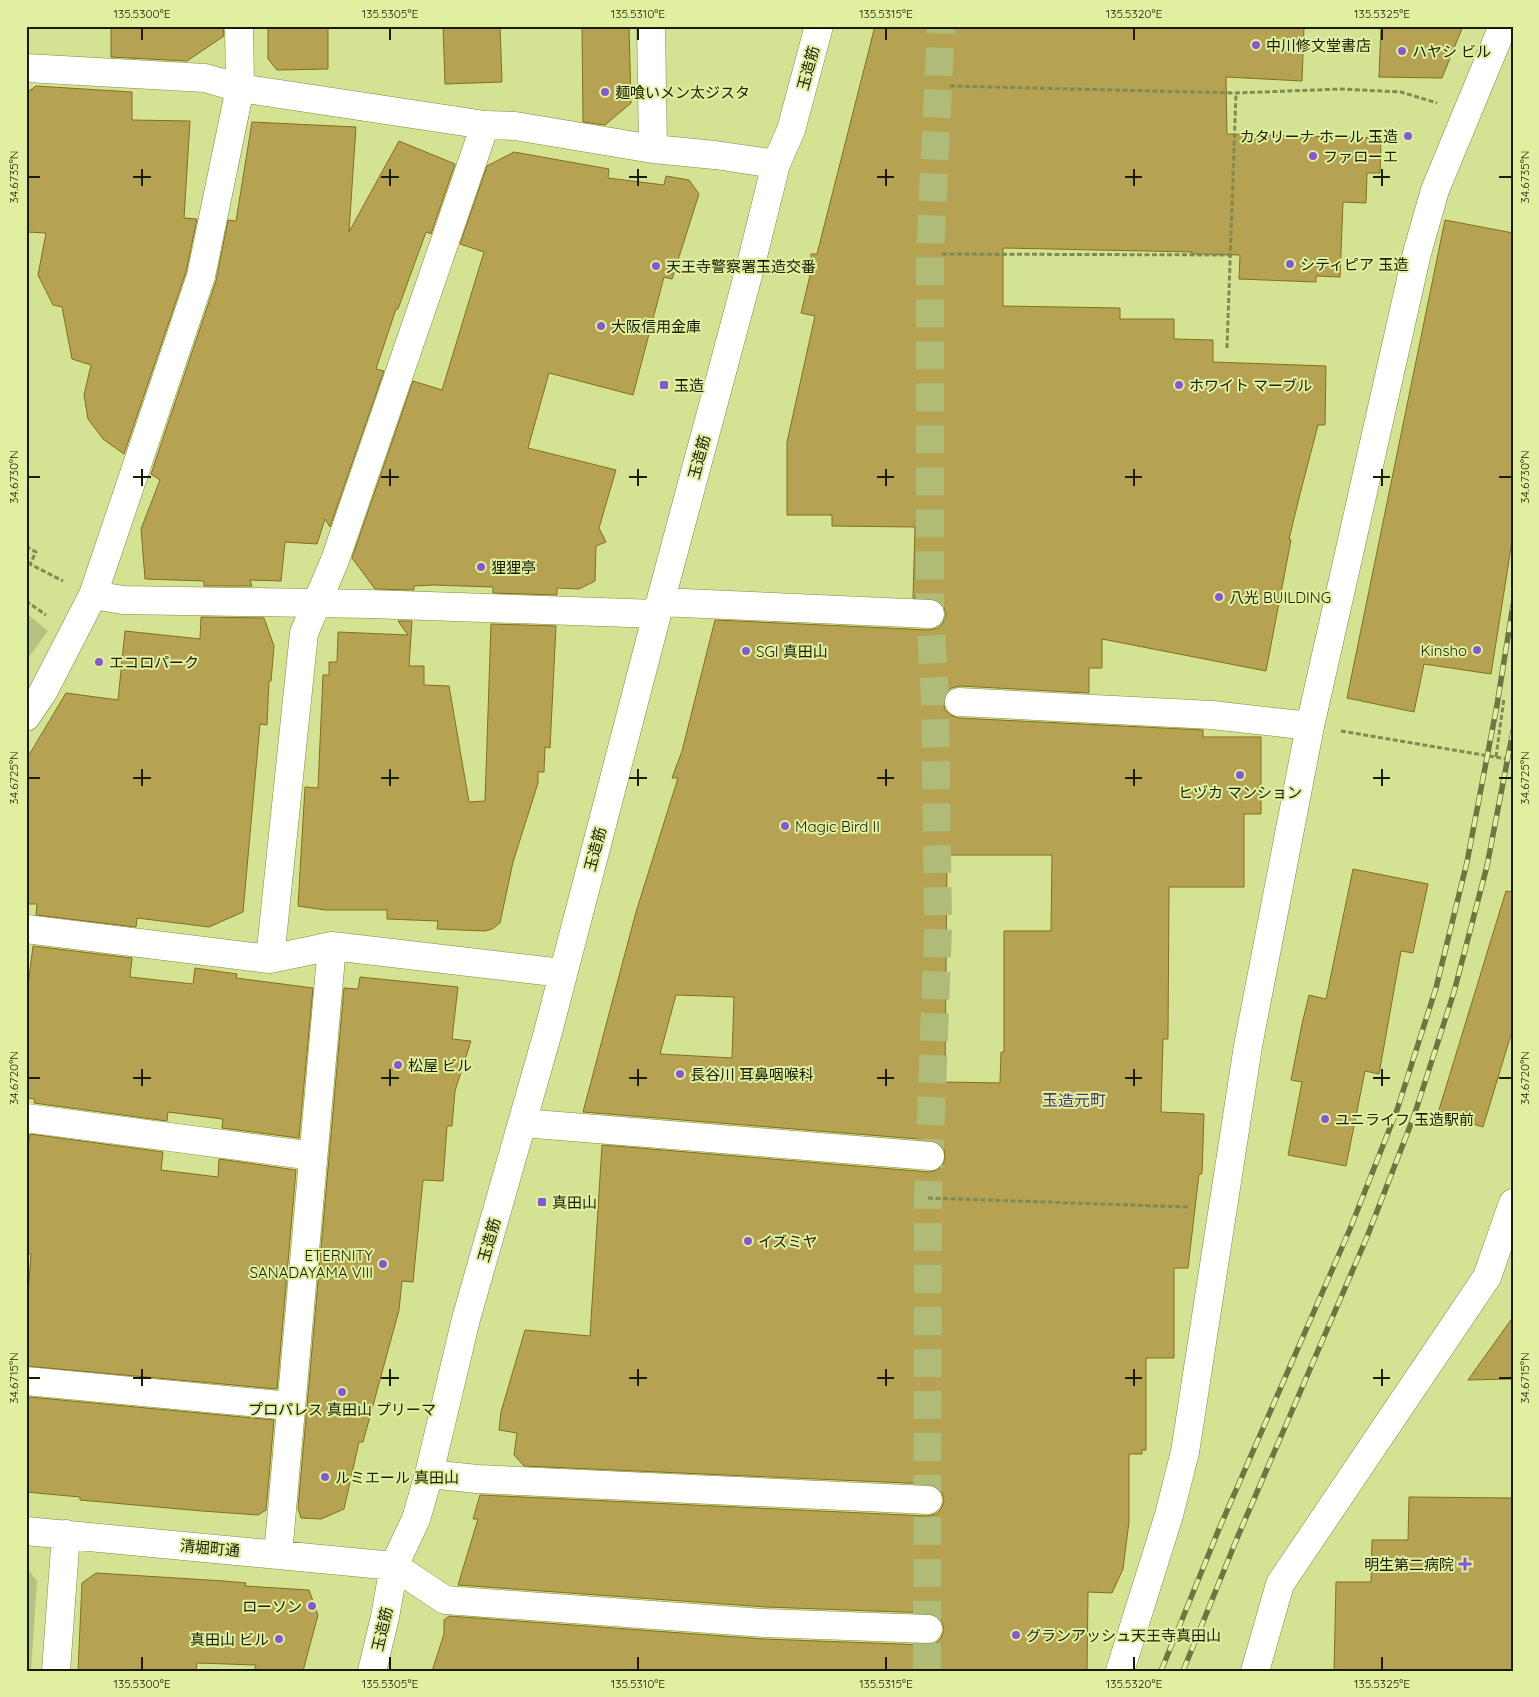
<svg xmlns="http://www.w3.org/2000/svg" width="1539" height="1697" font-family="Quicksand,'Noto Sans JP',sans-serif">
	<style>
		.green { fill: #b6c27e }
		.building { fill: #b5a353; stroke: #82701b; fill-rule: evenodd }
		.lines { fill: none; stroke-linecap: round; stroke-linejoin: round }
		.minor-tunnel { stroke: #afbb76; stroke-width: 28; stroke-dasharray: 28 14; stroke-linecap: butt }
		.minor-casing { stroke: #7f8a3d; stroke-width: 29 }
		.path { stroke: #818a51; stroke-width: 3; stroke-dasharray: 5 2.5; stroke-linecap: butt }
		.minor { stroke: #fff; stroke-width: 28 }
		.rail-casing { stroke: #6d7542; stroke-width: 5.5 }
		.rail { stroke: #e1f0a0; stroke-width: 4; stroke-dasharray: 11; stroke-linecap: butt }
		.ticks { fill: none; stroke: #191d00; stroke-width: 2 }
		.poi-dot { fill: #8458d2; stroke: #e1f0a0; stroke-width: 2 }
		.labels { text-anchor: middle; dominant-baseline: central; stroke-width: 4; stroke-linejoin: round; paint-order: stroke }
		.poi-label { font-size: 15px; fill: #191d00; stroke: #e1f0a0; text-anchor: start }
		.street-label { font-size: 15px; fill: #191d00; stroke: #e1f0a0 }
		.neighbourhood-label { font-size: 16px; fill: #4b3874; stroke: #e1f0a0 }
		.neatline { fill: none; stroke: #191d00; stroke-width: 2 }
		.ticks-label { font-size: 12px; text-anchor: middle; fill: #191d00 }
	</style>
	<rect width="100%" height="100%" fill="#d4e293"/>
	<path class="green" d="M 26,613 L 48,631 L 26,661 Z
		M 26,1567 L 37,1581 L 31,1671 L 26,1671 Z"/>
	<path class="building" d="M 111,26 L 223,26 L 224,36 L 187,61 L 111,57 Z
		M 268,26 L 328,26 L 328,69 L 277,70 L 268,59 Z
		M 443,26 L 500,26 L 502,82 L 445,84 Z
		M 582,26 L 629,26 L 631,103 L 605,125 L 583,122 Z
		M 875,26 L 1304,26 L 1302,81 L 1226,77 L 1227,134 L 1381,138 L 1380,173 L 1367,173 L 1366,203 L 1343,202 L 1340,277 L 1316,276 L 1316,282 L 1239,279 L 1240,255 L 1192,254 L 1192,252 L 1003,248 L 1003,306 L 1120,308 L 1120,319 L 1174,319 L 1174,339 L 1213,340 L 1213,362 L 1326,366 L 1325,425 L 1318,425 L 1300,494 L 1289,539 L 1291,540 L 1266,671 L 1102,639 L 1102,668 L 1089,668 L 1089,693 L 960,686 L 951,688 L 946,693 L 943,701 L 945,710 L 951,715 L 958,718 L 1203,730 L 1203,737 L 1261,737 L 1261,814 L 1244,814 L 1244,887 L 1169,887 L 1168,1039 L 1163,1039 L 1161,1112 L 1204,1114 L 1202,1174 L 1199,1174 L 1188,1268 L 1174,1268 L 1174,1358 L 1146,1358 L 1146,1450 L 1142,1450 L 1142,1454 L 1129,1454 L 1129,1522 L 1123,1569 L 1112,1593 L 1088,1592 L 1087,1671 L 432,1671 L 444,1634 L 444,1620 L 449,1616 L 764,1639 L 927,1645 L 936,1643 L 941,1638 L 944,1630 L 942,1621 L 936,1616 L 929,1613 L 766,1607 L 458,1585 L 478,1519 L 473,1519 L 480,1495 L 927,1516 L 936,1514 L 941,1509 L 944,1501 L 942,1492 L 936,1487 L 929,1484 L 524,1466 L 514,1455 L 517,1433 L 499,1430 L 501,1412 L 525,1330 L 590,1336 L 602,1145 L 929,1172 L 937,1170 L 943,1165 L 945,1158 L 944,1149 L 938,1143 L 931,1140 L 583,1112 L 636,912 L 678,778 L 672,778 L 682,751 L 715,620 L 929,630 L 938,628 L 943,623 L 946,615 L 944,607 L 938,601 L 913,598 L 915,527 L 832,526 L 832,515 L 787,515 L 787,442 L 815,316 L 801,313 L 812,267 L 811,254 L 817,254 ZM 947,855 L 1052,855 L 1051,931 L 1004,931 L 1004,1052 L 1001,1052 L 1000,1083 L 945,1082 ZM 676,995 L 734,997 L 732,1058 L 660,1054 Z
		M 1381,26 L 1463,26 L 1442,78 L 1379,77 Z
		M 36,86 L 132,92 L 132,120 L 190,121 L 184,218 L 197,219 L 186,272 L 124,454 L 103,439 L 88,419 L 84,395 L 91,365 L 72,359 L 62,307 L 53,305 L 38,275 L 46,233 L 26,232 L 26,93 Z
		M 252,122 L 356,127 L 349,232 L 399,141 L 455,164 L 431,234 L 426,232 L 398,309 L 396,309 L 376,369 L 384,371 L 330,527 L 325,519 L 317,544 L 285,542 L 281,581 L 250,580 L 252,586 L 204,586 L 204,581 L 145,579 L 141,529 L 160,480 L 151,474 L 216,281 L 228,220 L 236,221 Z
		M 514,152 L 609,169 L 608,178 L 664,185 L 666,176 L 689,180 L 699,194 L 672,279 L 664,277 L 633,395 L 549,373 L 528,448 L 616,470 L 599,528 L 606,542 L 596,546 L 595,581 L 579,589 L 557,588 L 557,595 L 493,593 L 493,587 L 433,585 L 414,586 L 414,590 L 375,589 L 352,558 L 413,381 L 442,390 L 484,252 L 460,244 L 487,166 Z
		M 1445,220 L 1513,233 L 1513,535 L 1491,674 L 1424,664 L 1414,712 L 1347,698 Z
		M 201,617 L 264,618 L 274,646 L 271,681 L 269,681 L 267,725 L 260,724 L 243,912 L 209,927 L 137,918 L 136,927 L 36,915 L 37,904 L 26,904 L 26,760 L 66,693 L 118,700 L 125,631 L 200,639 Z
		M 398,621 L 412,621 L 409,666 L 424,666 L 424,685 L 449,686 L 469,802 L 485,801 L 491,624 L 556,626 L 550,748 L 545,747 L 544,772 L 538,772 L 538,783 L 513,862 L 500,923 L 492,929 L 485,931 L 437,929 L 438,921 L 387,919 L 387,910 L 325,910 L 298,906 L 305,787 L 318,788 L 323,675 L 329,675 L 329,662 L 337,662 L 338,632 L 408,635 Z
		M 1353,869 L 1428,884 L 1413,953 L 1401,951 L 1379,1074 L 1365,1071 L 1346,1166 L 1288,1155 L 1302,1082 L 1291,1080 L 1302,1024 L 1309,995 L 1326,999 Z
		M 1506,891 L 1513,892 L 1513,1028 L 1483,1127 L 1438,1113 Z
		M 33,946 L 132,958 L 130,977 L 193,984 L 195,968 L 237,974 L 236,978 L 313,988 L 299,1138 L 222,1128 L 223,1119 L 168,1112 L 167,1121 L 34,1103 L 35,1099 L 26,1098 L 26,986 L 28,986 Z
		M 360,977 L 458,987 L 452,1039 L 471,1041 L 455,1091 L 452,1126 L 447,1126 L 443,1181 L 423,1180 L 413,1282 L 402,1281 L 399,1310 L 363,1442 L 359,1442 L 344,1509 L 321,1519 L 301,1518 L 298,1508 L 344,988 L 358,989 Z
		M 30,1134 L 163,1152 L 161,1170 L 218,1177 L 219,1159 L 296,1170 L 277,1389 L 26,1366 L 26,1321 L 31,1254 L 26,1254 L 26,1157 Z
		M 1513,1317 L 1513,1379 L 1468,1380 Z
		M 29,1397 L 274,1420 L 266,1510 L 258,1515 L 202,1511 L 80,1500 L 80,1497 L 26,1492 L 26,1427 Z
		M 1409,1497 L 1513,1498 L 1513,1671 L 1334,1671 L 1336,1582 L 1371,1582 L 1372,1540 L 1408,1540 Z
		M 96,1573 L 224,1581 L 246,1583 L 245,1586 L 309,1590 L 318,1615 L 303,1671 L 254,1671 L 256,1665 L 197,1663 L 196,1671 L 78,1671 L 82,1583 Z"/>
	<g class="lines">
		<path class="minor-tunnel" d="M 927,1671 L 928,1198 L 938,928 L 935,698 L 930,614 L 930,257 L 941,26"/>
		<g class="minor-casing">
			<path id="minor" d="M 651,26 L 653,149
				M 26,68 L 205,78 L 240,88 L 485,125 L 515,126 L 653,149 L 715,155 L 776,164
				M 93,595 L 123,600 L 370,604 L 657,614
				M 660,602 L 930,614
				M 959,702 L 1212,715 L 1310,726
				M 26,717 L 43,692 L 93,595 L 201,276 L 240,88 L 239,26
				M 26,929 L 270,959 L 332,946 L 562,973
				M 270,959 L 304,633 L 335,560 L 485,125
				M 26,1118 L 313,1156
				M 522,1123 L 930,1156
				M 26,1381 L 290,1406
				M 429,1474 L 477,1479 L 928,1500
				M 26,1531 L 394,1566 L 445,1600 L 765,1623 L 928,1629
				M 278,1555 L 332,946
				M 56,1671 L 66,1534
				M 372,1671 L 385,1617 L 394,1566 L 416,1519 L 429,1474 L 466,1319 L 548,1032 L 657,614 L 751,264 L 776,164 L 791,130 L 819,26
				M 1120,1671 L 1169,1515 L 1185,1452 L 1248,1046 L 1310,726 L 1417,253 L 1435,190 L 1503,26
				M 1255,1671 L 1280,1584 L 1487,1277 L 1513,1203"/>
		</g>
		<path class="path" d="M 950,86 L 1236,93 L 1341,89 L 1401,92 L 1437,103
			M 942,254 L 1230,255
			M 805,261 L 811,260
			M 1227,348 L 1236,93
			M 26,546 L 36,552 L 30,564 L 63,581
			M 26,601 L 46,615
			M 1341,731 L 1513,760
			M 1496,757 L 1504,698
			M 928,1198 L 1190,1207"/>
		<use href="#minor" class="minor"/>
		<g class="rail-casing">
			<path id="rail" d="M 1161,1671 L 1219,1529 L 1350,1229 L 1397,1110 L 1436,988 L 1467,862 L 1497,705 L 1513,605
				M 1183,1671 L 1238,1536 L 1367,1237 L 1414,1116 L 1454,992 L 1487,866 L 1513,731"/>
		</g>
		<use href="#rail" class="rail"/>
	</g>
	<path class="ticks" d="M 142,28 L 142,40M 390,28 L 390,40M 638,28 L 638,40M 886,28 L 886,40M 1134,28 L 1134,40M 1382,28 L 1382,40M 142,169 L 142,186M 390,169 L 390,186M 638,169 L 638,186M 886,169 L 886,186M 1134,169 L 1134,186M 1382,169 L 1382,186M 28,177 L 40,177M 133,177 L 151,177M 381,177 L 399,177M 629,177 L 647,177M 877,177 L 894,177M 1125,177 L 1142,177M 1373,177 L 1390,177M 1499,177 L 1512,177M 142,469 L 142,486M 390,469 L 390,486M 638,469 L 638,486M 886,469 L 886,486M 1134,469 L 1134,486M 1382,469 L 1382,486M 28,477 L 40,477M 133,477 L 151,477M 381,477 L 399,477M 629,477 L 647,477M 877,477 L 894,477M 1125,477 L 1142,477M 1373,477 L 1390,477M 1499,477 L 1512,477M 142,769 L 142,786M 390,769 L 390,786M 638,769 L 638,786M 886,769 L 886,786M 1134,769 L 1134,786M 1382,769 L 1382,786M 28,778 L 40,778M 133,778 L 151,778M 381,778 L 399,778M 629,778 L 647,778M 877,778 L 894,778M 1125,778 L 1142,778M 1373,778 L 1390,778M 1499,778 L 1512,778M 142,1069 L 142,1086M 390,1069 L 390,1086M 638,1069 L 638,1086M 886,1069 L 886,1086M 1134,1069 L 1134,1086M 1382,1069 L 1382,1086M 28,1078 L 40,1078M 133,1078 L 151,1078M 381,1078 L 399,1078M 629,1078 L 647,1078M 877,1078 L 894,1078M 1125,1078 L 1142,1078M 1373,1078 L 1390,1078M 1499,1078 L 1512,1078M 142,1369 L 142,1386M 390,1369 L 390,1386M 638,1369 L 638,1386M 886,1369 L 886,1386M 1134,1369 L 1134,1386M 1382,1369 L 1382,1386M 28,1378 L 40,1378M 133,1378 L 151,1378M 381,1378 L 399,1378M 629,1378 L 647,1378M 877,1378 L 894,1378M 1125,1378 L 1142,1378M 1373,1378 L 1390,1378M 1499,1378 L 1512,1378M 142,1657 L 142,1670M 390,1657 L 390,1670M 638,1657 L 638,1670M 886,1657 L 886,1670M 1134,1657 L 1134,1670M 1382,1657 L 1382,1670"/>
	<g class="poi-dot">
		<circle cx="1256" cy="45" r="5"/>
		<circle cx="1402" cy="51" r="5"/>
		<circle cx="605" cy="92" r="5"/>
		<circle cx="1408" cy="136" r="5"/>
		<circle cx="1313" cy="156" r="5"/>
		<circle cx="1290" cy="264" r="5"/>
		<circle cx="656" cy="266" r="5"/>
		<circle cx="601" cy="326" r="5"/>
		<rect x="659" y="380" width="10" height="10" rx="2.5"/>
		<circle cx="1179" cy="385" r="5"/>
		<circle cx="481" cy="567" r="5"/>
		<circle cx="1219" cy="597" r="5"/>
		<circle cx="1477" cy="650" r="5"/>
		<circle cx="746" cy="651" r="5"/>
		<circle cx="99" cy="662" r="5"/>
		<circle cx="1240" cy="775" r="5"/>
		<circle cx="785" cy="826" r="5"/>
		<circle cx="398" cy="1065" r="5"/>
		<circle cx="680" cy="1074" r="5"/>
		<circle cx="1325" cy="1119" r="5"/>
		<rect x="537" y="1197" width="10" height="10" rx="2.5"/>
		<circle cx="748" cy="1241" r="5"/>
		<circle cx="383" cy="1264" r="5"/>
		<circle cx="342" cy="1392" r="5"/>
		<circle cx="325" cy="1477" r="5"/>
		<path d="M1462.5 1556.5h5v5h5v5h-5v5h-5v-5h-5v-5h5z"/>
		<circle cx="312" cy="1606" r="5"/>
		<circle cx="1016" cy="1635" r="5"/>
		<circle cx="279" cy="1639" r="5"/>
	</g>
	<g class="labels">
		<g class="poi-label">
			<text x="1266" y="45">中川修文堂書店</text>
			<text x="1412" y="51">ハヤシ ビル</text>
			<text x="615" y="92">麺喰いメン太ジスタ</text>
			<text x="1398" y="136" text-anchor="end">カタリーナ ホール 玉造</text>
			<text x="1323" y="156">ファローエ</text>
			<text x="1300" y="264">シティピア 玉造</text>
			<text x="666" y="266">天王寺警察署玉造交番</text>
			<text x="611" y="326">大阪信用金庫</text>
			<text x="674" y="385">玉造</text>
			<text x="1189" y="385">ホワイト マーブル</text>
			<text x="491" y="567">狸狸亭</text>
			<text x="1229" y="597">八光 BUILDING</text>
			<text x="1467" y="650" text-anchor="end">Kinsho</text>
			<text x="756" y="651">SGI 真田山</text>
			<text x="109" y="662">エコロパーク</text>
			<text x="1240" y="792" text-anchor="middle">ヒヅカ マンション</text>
			<text x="795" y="826">Magic Bird II</text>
			<text x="408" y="1065">松屋 ビル</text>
			<text x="690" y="1074">長谷川 耳鼻咽喉科</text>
			<text x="1335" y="1119">ユニライフ 玉造駅前</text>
			<text x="552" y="1202">真田山</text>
			<text x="758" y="1241">イズミヤ</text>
			<text x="373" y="1255" text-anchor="end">ETERNITY<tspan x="373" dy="17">SANADAYAMA VIII</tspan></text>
			<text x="342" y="1409" text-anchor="middle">プロパレス 真田山 プリーマ</text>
			<text x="335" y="1477">ルミエール 真田山</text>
			<text x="1454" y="1564" text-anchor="end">明生第二病院</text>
			<text x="302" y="1606" text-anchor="end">ローソン</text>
			<text x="1026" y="1635">グランアッシュ天王寺真田山</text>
			<text x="269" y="1639" text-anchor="end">真田山 ビル</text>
		</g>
		<g class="street-label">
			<text transform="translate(808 68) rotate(-75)">玉造筋</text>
			<text transform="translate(699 457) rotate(-75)">玉造筋</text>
			<text transform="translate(595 849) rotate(-75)">玉造筋</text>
			<text transform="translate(489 1240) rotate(-74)">玉造筋</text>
			<text transform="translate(210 1548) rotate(5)">清堀町通</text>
			<text transform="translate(382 1629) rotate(-77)">玉造筋</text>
		</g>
		<g class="neighbourhood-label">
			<text x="1074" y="1100">玉造元町</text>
		</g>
	</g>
	<rect width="1539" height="1697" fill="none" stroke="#e1f0a0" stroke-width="55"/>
	<rect x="28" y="28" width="1484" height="1642" class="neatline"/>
	<g class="ticks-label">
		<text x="142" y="18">135.5300°E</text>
		<text x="390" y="18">135.5305°E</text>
		<text x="638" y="18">135.5310°E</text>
		<text x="886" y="18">135.5315°E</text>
		<text x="1134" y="18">135.5320°E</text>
		<text x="1382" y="18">135.5325°E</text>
		<text transform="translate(14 177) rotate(-90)" y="4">34.6735°N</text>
		<text transform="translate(1525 177) rotate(-90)" y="4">34.6735°N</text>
		<text transform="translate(14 477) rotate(-90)" y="4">34.6730°N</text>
		<text transform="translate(1525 477) rotate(-90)" y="4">34.6730°N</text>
		<text transform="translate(14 778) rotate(-90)" y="4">34.6725°N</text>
		<text transform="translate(1525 778) rotate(-90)" y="4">34.6725°N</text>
		<text transform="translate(14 1078) rotate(-90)" y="4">34.6720°N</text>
		<text transform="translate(1525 1078) rotate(-90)" y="4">34.6720°N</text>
		<text transform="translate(14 1378) rotate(-90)" y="4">34.6715°N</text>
		<text transform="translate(1525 1378) rotate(-90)" y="4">34.6715°N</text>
		<text x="142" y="1688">135.5300°E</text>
		<text x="390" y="1688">135.5305°E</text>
		<text x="638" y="1688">135.5310°E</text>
		<text x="886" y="1688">135.5315°E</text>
		<text x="1134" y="1688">135.5320°E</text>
		<text x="1382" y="1688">135.5325°E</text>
	</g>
</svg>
